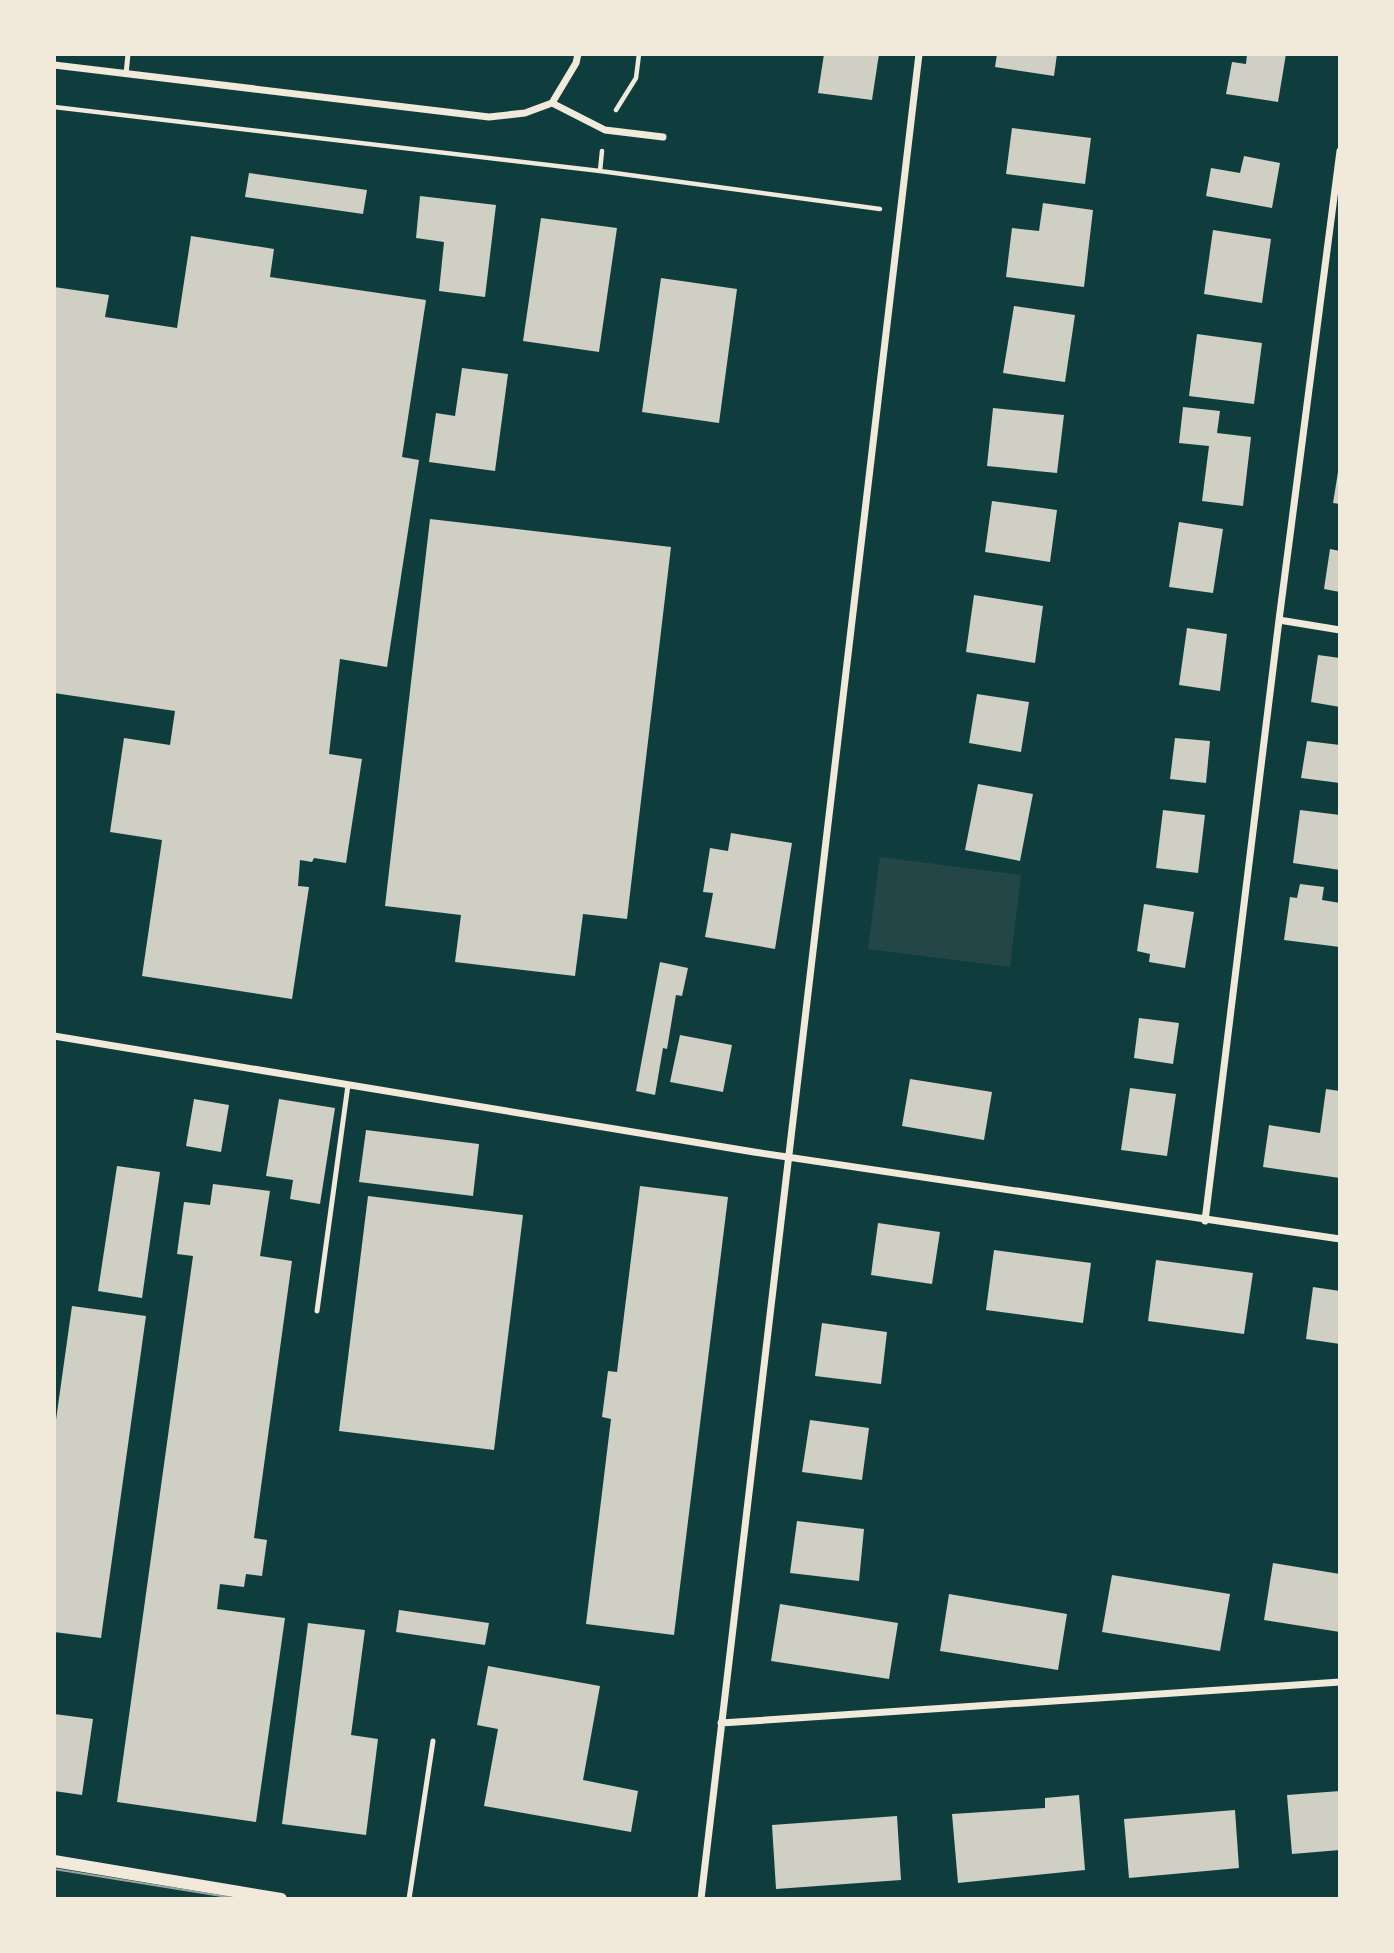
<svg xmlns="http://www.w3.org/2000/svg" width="1394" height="1953" font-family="'Asap Condensed',sans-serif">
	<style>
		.green { fill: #244646 }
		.building { fill: #cfcfc3 }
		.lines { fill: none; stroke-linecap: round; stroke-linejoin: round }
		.path { stroke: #f1e9da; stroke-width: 4.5 }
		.service { stroke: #f1e9da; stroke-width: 5 }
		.minor { stroke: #f1e9da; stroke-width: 7 }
		.tertiary { stroke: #f1e9da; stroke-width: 12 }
		.tram { stroke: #97a49c; stroke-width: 2 }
	</style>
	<rect width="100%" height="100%" fill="#0f3d3e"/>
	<path class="green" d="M 880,857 L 1021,875 L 1010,967 L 868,949 Z"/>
	<path class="building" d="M 824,54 L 879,54 L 872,100 L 818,93 Z
		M 997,54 L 1057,54 L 1054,76 L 995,67 Z
		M 1247,54 L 1286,54 L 1278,102 L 1226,94 L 1232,62 L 1246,64 Z
		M 1012,128 L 1091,138 L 1085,184 L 1006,174 Z
		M 1244,156 L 1280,163 L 1272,208 L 1206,196 L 1211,168 L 1240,173 Z
		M 249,173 L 367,190 L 363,214 L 245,197 Z
		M 420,196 L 496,205 L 485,297 L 439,291 L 444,242 L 416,238 Z
		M 1043,203 L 1093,210 L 1084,287 L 1006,277 L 1012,228 L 1039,231 Z
		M 541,218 L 617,228 L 599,352 L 523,341 Z
		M 1213,230 L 1271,239 L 1262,303 L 1204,294 Z
		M 191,236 L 274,249 L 270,277 L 426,300 L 402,457 L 419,460 L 387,667 L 340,659 L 329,754 L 362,759 L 346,863 L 314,858 L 312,862 L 300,860 L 298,886 L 309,887 L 292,999 L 142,976 L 162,840 L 110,832 L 124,738 L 170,745 L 175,711 L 54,693 L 54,287 L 109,295 L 105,317 L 177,328 Z
		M 661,278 L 737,289 L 719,423 L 642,412 Z
		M 1014,306 L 1075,315 L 1065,382 L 1003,373 Z
		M 1197,334 L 1262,343 L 1254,404 L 1189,396 Z
		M 462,368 L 508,374 L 495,471 L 429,462 L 436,413 L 455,416 Z
		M 1183,407 L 1220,411 L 1217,433 L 1251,437 L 1243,506 L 1202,501 L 1209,446 L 1179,443 Z
		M 993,408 L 1064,415 L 1057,473 L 987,466 Z
		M 1338,472 L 1340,472 L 1340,504 L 1333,503 Z
		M 992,501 L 1057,510 L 1050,562 L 985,552 Z
		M 430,519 L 671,547 L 627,919 L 583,914 L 575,976 L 455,962 L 461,915 L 385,906 Z
		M 1179,522 L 1223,529 L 1213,593 L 1169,587 Z
		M 1330,549 L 1340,551 L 1340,592 L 1324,589 Z
		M 974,595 L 1043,606 L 1035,663 L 966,652 Z
		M 1187,628 L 1227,634 L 1220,691 L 1179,685 Z
		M 1318,655 L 1340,658 L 1340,707 L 1311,702 Z
		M 977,694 L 1029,702 L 1021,752 L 969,743 Z
		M 1175,738 L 1210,741 L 1206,783 L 1170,779 Z
		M 1307,741 L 1340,745 L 1340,783 L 1301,778 Z
		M 978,784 L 1033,794 L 1020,861 L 965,850 Z
		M 1163,810 L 1205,815 L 1198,873 L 1156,868 Z
		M 1300,810 L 1340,815 L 1340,870 L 1293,863 Z
		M 731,833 L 792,843 L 775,949 L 705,937 L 713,893 L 703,892 L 710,848 L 728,851 Z
		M 1300,884 L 1324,887 L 1322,900 L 1340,903 L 1340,947 L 1284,940 L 1290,897 L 1297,898 Z
		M 1144,904 L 1194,912 L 1185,968 L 1149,962 L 1150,954 L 1137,951 Z
		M 660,962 L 688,968 L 682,996 L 676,995 L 667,1049 L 663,1048 L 655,1095 L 636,1091 Z
		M 1139,1018 L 1179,1023 L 1173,1064 L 1134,1058 Z
		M 680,1035 L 732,1045 L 723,1092 L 670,1082 Z
		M 910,1079 L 992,1092 L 984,1140 L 902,1126 Z
		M 1130,1088 L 1176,1094 L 1167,1156 L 1121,1150 Z
		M 1326,1089 L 1340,1091 L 1340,1178 L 1263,1167 L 1269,1125 L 1320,1133 Z
		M 194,1099 L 229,1105 L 221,1152 L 186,1146 Z
		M 279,1099 L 335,1108 L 320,1204 L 290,1199 L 293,1180 L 266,1176 Z
		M 366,1130 L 479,1144 L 473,1196 L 359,1182 Z
		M 117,1166 L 160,1172 L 142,1298 L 98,1291 Z
		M 213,1184 L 270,1191 L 260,1256 L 292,1261 L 254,1538 L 267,1540 L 262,1576 L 246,1574 L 244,1587 L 220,1584 L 217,1609 L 285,1618 L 256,1822 L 117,1802 L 193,1256 L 177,1254 L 184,1202 L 210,1205 Z
		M 640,1186 L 728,1197 L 674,1635 L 586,1624 L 611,1419 L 602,1417 L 608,1371 L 617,1372 Z
		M 368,1196 L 523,1215 L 494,1450 L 339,1431 Z
		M 878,1223 L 940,1232 L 932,1284 L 871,1275 Z
		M 994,1250 L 1091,1263 L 1083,1323 L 986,1310 Z
		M 1156,1260 L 1253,1273 L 1244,1334 L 1148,1321 Z
		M 1313,1287 L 1340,1291 L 1340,1344 L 1306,1339 Z
		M 72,1306 L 146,1316 L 101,1638 L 54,1632 L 54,1434 Z
		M 822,1323 L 887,1332 L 881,1384 L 815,1376 Z
		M 810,1420 L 869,1428 L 862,1480 L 802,1472 Z
		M 797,1521 L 864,1529 L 859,1581 L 790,1573 Z
		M 1273,1563 L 1340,1574 L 1340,1632 L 1264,1620 Z
		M 1112,1575 L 1230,1594 L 1220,1651 L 1102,1632 Z
		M 949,1594 L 1067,1614 L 1058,1670 L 940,1651 Z
		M 780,1604 L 898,1623 L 889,1679 L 771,1661 Z
		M 399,1610 L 489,1623 L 485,1645 L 396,1632 Z
		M 308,1623 L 365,1630 L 351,1735 L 378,1739 L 366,1835 L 282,1824 Z
		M 488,1666 L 600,1686 L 583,1780 L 638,1791 L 631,1832 L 484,1806 L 498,1729 L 477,1725 Z
		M 54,1714 L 93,1719 L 82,1795 L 54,1791 Z
		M 1340,1791 L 1340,1850 L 1292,1854 L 1287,1795 Z
		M 1079,1795 L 1085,1870 L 958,1883 L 952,1814 L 1045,1808 L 1045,1798 Z
		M 1235,1810 L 1239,1868 L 1129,1878 L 1124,1819 Z
		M 897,1816 L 901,1880 L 776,1889 L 772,1825 Z"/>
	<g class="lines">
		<path class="path" d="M 54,107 L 600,171 L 880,209
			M 616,110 L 636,78 L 639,54
			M 600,171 L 602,151"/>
		<path class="service" d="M 126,74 L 128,54
			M 317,1311 L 348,1085
			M 409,1899 L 433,1741"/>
		<path class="minor" d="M 54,65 L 489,117 L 525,113 L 552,103 L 576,63 L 578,54
			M 552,103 L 605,130 L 663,137
			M 1279,620 L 1340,630
			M 54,1036 L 754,1152 L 1340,1239
			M 1205,1221 L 1279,620 L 1340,151
			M 721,1723 L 1340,1682
			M 701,1899 L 919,54"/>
		<path class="tertiary" d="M 54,1861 L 281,1899"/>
		<path class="tram" d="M 54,1869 L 240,1899"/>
	</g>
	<rect width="1394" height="1953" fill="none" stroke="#f1e9da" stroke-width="112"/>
</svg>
